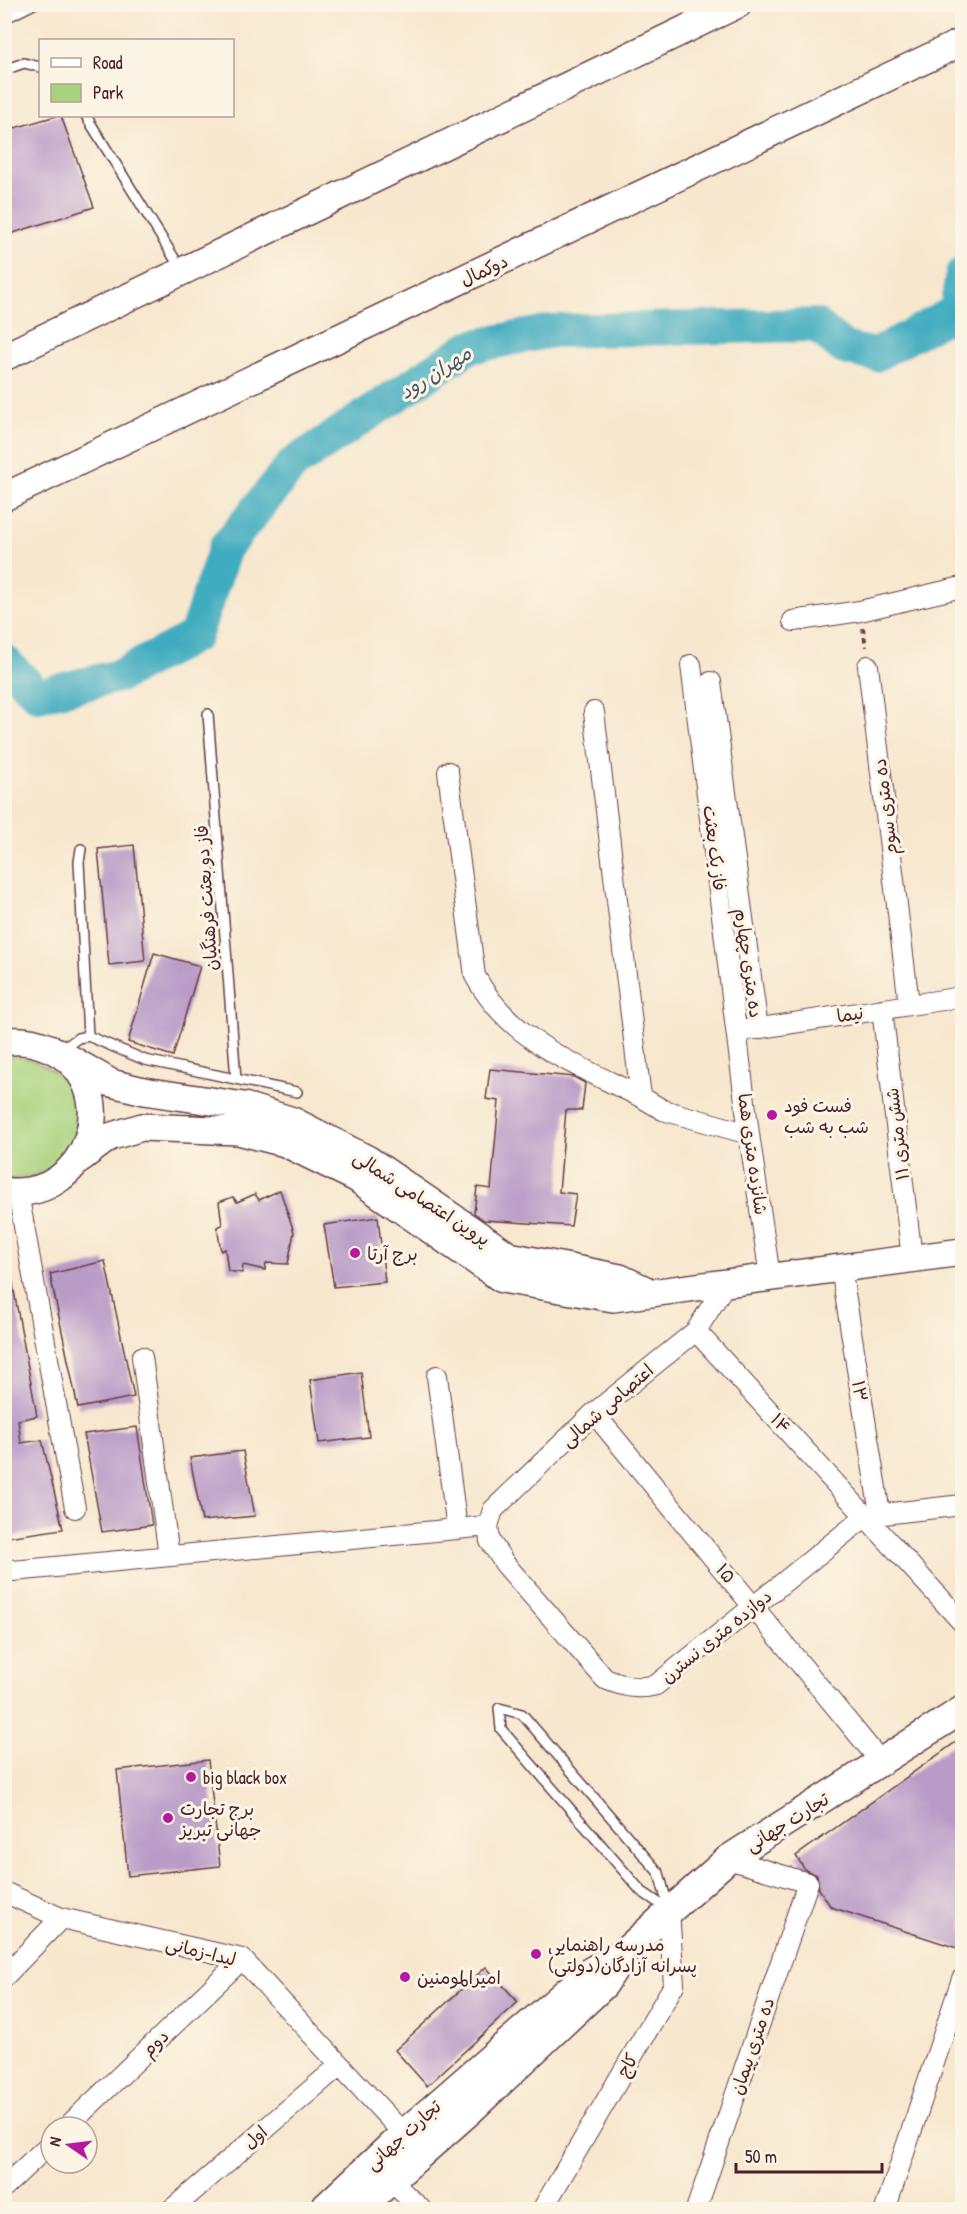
<svg xmlns="http://www.w3.org/2000/svg" width="967" height="2214" font-family="'Patrick Hand','Playpen Sans Arabic',sans-serif">
	<style>
		.green { fill: #a8d27d; stroke: #797854; stroke-width: 1.5 }
		.lines { fill: none; stroke-linecap: round; stroke-linejoin: round }
		.river { stroke: #41acc0; stroke-width: 34 }
		.building { fill: #b99bc8 }
		.lane-casing { stroke: #643d43; stroke-width: 12 }
		.street-casing { stroke: #643d43; stroke-width: 22 }
		.secondary-casing { stroke: #643d43; stroke-width: 30 }
		.path { stroke: #643d43; stroke-width: 4; stroke-dasharray: 4.5 4.5; stroke-linecap: butt }
		.lane { stroke: #fff; stroke-width: 9 }
		.street { stroke: #fff; stroke-width: 20 }
		.secondary { stroke: #fff; stroke-width: 27 }
		.poi-dot { fill: #b5179e; stroke: #fcf5e5; stroke-width: 2 }
		.labels { text-anchor: middle; dominant-baseline: central; stroke-width: 6; stroke-linejoin: round; paint-order: stroke }
		.street-label { font-size: 18px; fill: #4a1f2b; stroke: #fcf5e5 }
		.poi-label { font-size: 18px; fill: #4a1f2b; stroke: #fcf5e5; text-anchor: start }
		.water-label { font-size: 20px; font-style: italic; fill: #465767; stroke: #fcf5e5 }
	</style>
	<rect width="100%" height="100%" fill="#fcf5e5"/>
	<filter id="ink" filterUnits="userSpaceOnUse"><feTurbulence type="fractalNoise" baseFrequency=".0167" numOctaves="2"/><feDisplacementMap in="SourceGraphic" scale="12" xChannelSelector="R" yChannelSelector="G"/><feConvolveMatrix kernelMatrix="1 2 1 2 8 2 1 2 1" color-interpolation-filters="sRGB"/></filter>
	<filter id="wash" filterUnits="userSpaceOnUse"><feTurbulence type="fractalNoise" baseFrequency=".008" numOctaves="4" result="noise"/><feDisplacementMap in="SourceGraphic" scale="24" xChannelSelector="R" yChannelSelector="G"/><feGaussianBlur stdDeviation="1.35" result="paint"/><feColorMatrix in="noise" values="0 0 0 0 0 0 0 0 0 0 0 0 0 0 0 0 0 1.4 0 .05"/><feComposite in="paint" operator="in"/></filter>
	<g filter="url(#wash)">
		<rect width="100%" height="100%" fill="#f7e7ce"/>
		<path class="green" d="M 15,1056 C 105,1070 94,1182 5,1179 L 5,1058 Z"/>
		<g class="lines">
			<path class="river" d="M 4,661 L 38,695 L 119,676 L 195,636 L 225,548 L 293,464 L 469,347 L 552,331 L 816,325 L 844,348 L 875,355 L 956,311 L 962,274"/>
		</g>
		<g id="blocks">
			<path class="building" d="M 56,116 L 61,116 L 94,207 L 4,236 L 4,131 Z
				M 134,845 L 145,961 L 109,965 L 98,849 Z
				M 154,953 L 200,966 L 173,1056 L 128,1042 Z
				M 490,1069 L 574,1077 L 585,1083 L 582,1110 L 566,1110 L 559,1192 L 576,1194 L 571,1226 L 484,1220 L 474,1213 L 477,1187 L 491,1189 L 499,1101 L 486,1099 Z
				M 280,1190 L 294,1232 L 288,1264 L 266,1263 L 265,1270 L 243,1265 L 242,1273 L 228,1271 L 225,1249 L 221,1251 L 217,1227 L 222,1225 L 219,1202 L 233,1197 L 237,1202 L 255,1194 L 259,1200 Z
				M 378,1217 L 385,1282 L 334,1287 L 324,1225 Z
				M 105,1261 L 134,1397 L 78,1408 L 50,1274 Z
				M 12,1280 L 37,1416 L 18,1420 L 21,1443 L 42,1440 L 63,1529 L 8,1537 L 4,1518 L 4,1281 Z
				M 361,1372 L 369,1437 L 319,1443 L 310,1380 Z
				M 137,1427 L 152,1525 L 102,1532 L 84,1434 Z
				M 243,1451 L 255,1516 L 202,1521 L 190,1458 Z
				M 963,1737 L 963,1950 L 831,1907 L 819,1889 L 817,1875 L 805,1870 L 796,1856 Z
				M 208,1760 L 220,1866 L 128,1876 L 117,1770 Z
				M 486,1967 L 518,2002 L 427,2086 L 395,2050 Z"/>
		</g>
	</g>
	<g filter="url(#ink)">
		<use href="#blocks" fill-opacity="0" stroke="#643d43" stroke-width="1.5"/>
		<g class="lines">
			<g class="lane-casing">
				<path id="lane" d="M 4,19 L 34,4
					M 4,70 L 24,63 L 40,67
					M 86,116 L 181,269
					M 208,714 L 236,1079
					M 81,849 L 79,862 L 88,1036
					M 60,1051 L 78,1038 L 88,1036 L 145,1060 L 297,1092
					M 499,1708 L 522,1714 L 659,1873 L 669,1910 L 641,1891 L 501,1729 Z"/>
			</g>
			<g class="street-casing">
				<path id="street" d="M 793,621 L 860,611 L 962,587
					M 691,665 L 749,1134 L 770,1277
					M 868,666 L 909,1004
					M 711,682 L 758,1029
					M 594,712 L 641,1097 L 663,1110 L 749,1134
					M 448,772 L 475,976 C 511,1042 577,1065 641,1097
					M 882,1009 L 912,1258
					M 747,1030 L 962,997
					M 18,1193 L 75,1508
					M 841,1268 L 880,1514
					M 726,1283 L 696,1331 L 594,1413 L 493,1510 L 488,1526 L 490,1541 L 505,1564 L 605,1679 C 623,1686 636,1690 656,1685 L 866,1516 L 962,1505
					M 696,1331 L 962,1622
					M 142,1357 L 169,1556
					M 437,1376 L 457,1529
					M 594,1413 L 881,1762
					M 4,1567 L 13,1571 L 488,1526
					M 4,1892 L 61,1918 L 242,1959 L 412,2143
					M 4,1977 L 61,1918
					M 67,2127 L 242,1959
					M 382,2173 L 422,2210
					M 4,2187 L 51,2143
					M 171,2210 L 340,2065
					M 542,2210 L 674,1985 L 669,1910
					M 696,2210 L 808,1883 L 728,1859
					M 885,2210 L 962,1979"/>
			</g>
			<g class="secondary-casing">
				<path id="secondary" d="M 4,357 L 738,4
					M 4,497 L 962,42
					M 4,1042 C 20,1039 35,1042 49,1048 C 128,1083 90,1204 4,1191
					M 58,1052 L 111,1083 L 144,1091 L 244,1106 L 293,1121 L 367,1159 L 509,1256 L 620,1278 L 652,1293
					M 81,1158 L 109,1137 L 142,1127 L 238,1131 L 285,1143 L 356,1178 L 502,1279 L 613,1298 L 962,1252
					M 322,2210 L 403,2134 L 589,1972 L 625,1951 L 728,1859 L 962,1710
					M 358,2210 L 469,2112 L 604,1985 L 623,1955"/>
			</g>
			<path class="path" d="M 863,628 L 866,647"/>
			<use href="#lane" class="lane"/>
			<use href="#street" class="street"/>
			<use href="#secondary" class="secondary"/>
		</g>
	</g>
	<g class="poi-dot">
		<circle cx="772" cy="1115" r="6"/>
		<circle cx="355" cy="1253" r="6"/>
		<circle cx="191" cy="1777" r="6"/>
		<circle cx="168" cy="1818" r="6"/>
		<circle cx="536" cy="1954" r="6"/>
		<circle cx="405" cy="1977" r="6"/>
	</g>
	<g class="labels">
		<g class="street-label">
			<text transform="translate(484 270) rotate(-25)">دوکمال</text>
			<text transform="translate(885 807) rotate(-97)">ده متری سوم</text>
			<text transform="translate(715 848) rotate(83)">فاز یک بعثت</text>
			<text transform="translate(206 898) rotate(-94)">فاز دو بعثت فرهنگیان</text>
			<text transform="translate(749 963) rotate(82)">ده متری چهارم</text>
			<text transform="translate(850 1014) rotate(-9)">نیما</text>
			<text transform="translate(897 1134) rotate(-97)">۱۱ شش متری</text>
			<text transform="translate(753 1154) rotate(82)">شانزده متری هما</text>
			<text transform="translate(422 1198) rotate(33)">پروین اعتصامی شمالی</text>
			<text transform="translate(860 1391) rotate(81)">۱۳</text>
			<text transform="translate(607 1405) rotate(-41)">اعتصامی شمالی</text>
			<text transform="translate(781 1423) rotate(48)">۱۴</text>
			<text transform="translate(726 1573) rotate(51)">۱۵</text>
			<text transform="translate(716 1636) rotate(-39)">دوازده متری نسترن</text>
			<text transform="translate(787 1822) rotate(-32)">تجارت جهانی</text>
			<text transform="translate(201 1951) rotate(14)">لیدا-زمانی</text>
			<text transform="translate(155 2043) rotate(-44)">دوم</text>
			<text transform="translate(752 2046) rotate(-71)">ده متری پیمان</text>
			<text transform="translate(627 2065) rotate(-60)">کاج</text>
			<text transform="translate(403 2135) rotate(-42)">تجارت جهانی</text>
			<text transform="translate(255 2137) rotate(-41)">اول</text>
		</g>
		<g class="poi-label">
			<text x="784" y="1105">فست فود<tspan x="784" dy="21">شب به شب</tspan></text>
			<text x="367" y="1253">برج آرتا</text>
			<text x="203" y="1777">big black box</text>
			<text x="180" y="1808">برج تجارت<tspan x="180" dy="21">جهانی تبریز</tspan></text>
			<text x="548" y="1944">مدرسه راهنمایی<tspan x="548" dy="21">پسرانه آزادگان(دولتی)</tspan></text>
			<text x="417" y="1977">امیرالمومنین</text>
		</g>
		<g class="water-label">
			<text transform="translate(435 372) rotate(-32)">مهران رود</text>
		</g>
	</g>
	<rect width="967" height="2214" fill="none" stroke="#fcf5e5" stroke-width="24"/>
	<rect x="39" y="39" width="195" height="78" fill="#fcf5e5" stroke="#b59f9b" stroke-width="1.5"/>
	<rect x="51" y="58" width="30" height="9" fill="#ffffff" stroke="#b59f9b" stroke-width="1.5"/>
	<text x="93" y="69" font-size="18" fill="#4a1f2b">Road</text>
	<rect x="51" y="84" width="30" height="18" fill="#a8d27d" stroke="#b59f9b" stroke-width="1.5"/>
	<text x="93" y="99" font-size="18" fill="#4a1f2b">Park</text>
	<g transform="translate(69 2145) rotate(284)"><circle r="28" fill="#fcf5e5" stroke="#b59f9b" stroke-width="1.5"/>
	<path d="M0-4.5L10 22L0 15L-10 22Z" fill="#b5179e"/>
	<text y="-9" font-size="16" font-weight="bold" text-anchor="middle" fill="#4a1f2b">N</text>
	</g>
	<path d="M736 2163v9h146v-9" fill="none" stroke="#4a1f2b" stroke-width="3"/>
	<text x="745" y="2163" font-size="18" fill="#4a1f2b" stroke="#fcf5e5" stroke-width="4.5" paint-order="stroke">50 m</text>
</svg>
